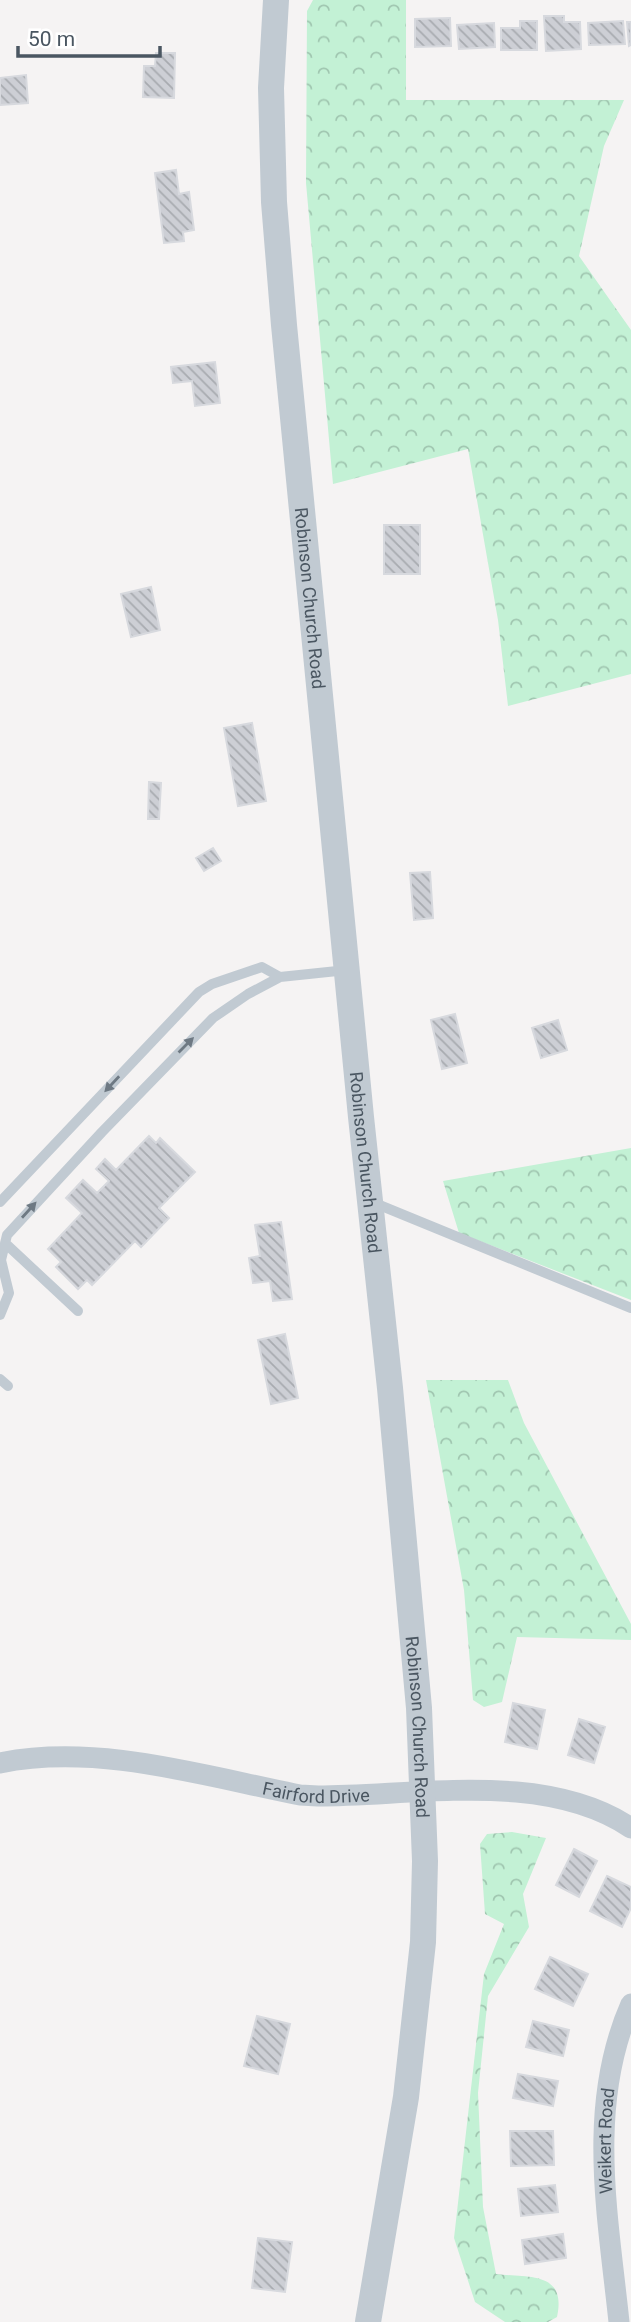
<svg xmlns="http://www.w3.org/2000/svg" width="631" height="2322" font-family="Roboto,sans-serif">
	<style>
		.forest { fill: url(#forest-crowns) }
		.building { fill: url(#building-back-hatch); stroke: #d7d9de; stroke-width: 2 }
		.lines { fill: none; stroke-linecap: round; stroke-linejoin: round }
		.service { stroke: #c1cad2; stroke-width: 10 }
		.minor { stroke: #c1cad2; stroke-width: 21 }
		.tertiary { stroke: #c1cad2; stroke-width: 26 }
		.oneway { fill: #6e7983 }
		.labels { text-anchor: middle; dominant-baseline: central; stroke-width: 6; stroke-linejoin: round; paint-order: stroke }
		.street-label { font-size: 18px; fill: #4a5661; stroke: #fff }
	</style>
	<defs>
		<pattern id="forest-crowns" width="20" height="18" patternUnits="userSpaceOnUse" patternTransform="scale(1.75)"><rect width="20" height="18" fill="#c3f1d5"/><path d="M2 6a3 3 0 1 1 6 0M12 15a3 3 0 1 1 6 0" fill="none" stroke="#a0c6b0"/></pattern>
		<pattern id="building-back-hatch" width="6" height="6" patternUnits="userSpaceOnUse" patternTransform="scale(1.75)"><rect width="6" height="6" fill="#cdcfd5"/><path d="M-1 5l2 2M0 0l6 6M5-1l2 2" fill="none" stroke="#a8abb0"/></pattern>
	</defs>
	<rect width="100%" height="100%" fill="#f5f3f3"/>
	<path class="forest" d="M 313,0 L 406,0 L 406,100 L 624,100 L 604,146 L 579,256 L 631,330 L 631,674 L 508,706 L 498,620 L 468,449 L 333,484 L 306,183 L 307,11 Z
		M 631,1148 L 631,1300 L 459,1233 L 443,1181 Z
		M 426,1380 L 508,1380 L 524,1423 L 631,1624 L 631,1640 L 517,1637 L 502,1702 L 484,1707 L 473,1700 L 464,1590 Z
		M 512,1832 L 546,1838 L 523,1894 L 529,1927 L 488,1996 L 478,2093 L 483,2207 L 496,2274 C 528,2278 567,2271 557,2317 L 548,2322 L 505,2322 L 475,2302 L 454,2238 L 484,1974 L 504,1924 L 485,1914 L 480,1844 L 487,1834 Z"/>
	<path class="building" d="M 544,16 L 564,16 L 564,22 L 580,22 L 581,49 L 546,51 Z
		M 450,18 L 451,46 L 415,47 L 415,19 Z
		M 520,21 L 537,21 L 537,50 L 501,50 L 501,28 L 520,28 Z
		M 623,21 L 625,44 L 589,45 L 588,23 Z
		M 627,22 L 631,22 L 631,45 L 629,46 Z
		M 494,23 L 495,47 L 459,49 L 457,25 Z
		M 156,53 L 175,53 L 174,98 L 143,97 L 144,66 L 155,66 Z
		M 26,75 L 28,103 L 0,105 L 0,78 Z
		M 176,170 L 179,194 L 189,192 L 194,230 L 183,232 L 184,241 L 164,243 L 155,173 Z
		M 215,362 L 220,403 L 195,406 L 192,381 L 173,383 L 171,367 Z
		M 384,525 L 420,525 L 420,574 L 384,574 Z
		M 151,587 L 160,630 L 131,637 L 121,594 Z
		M 252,723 L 266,801 L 238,806 L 224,728 Z
		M 149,782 L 161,783 L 159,819 L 148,819 Z
		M 213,848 L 221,861 L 204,871 L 196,858 Z
		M 430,872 L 433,918 L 414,920 L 410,873 Z
		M 455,1014 L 467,1063 L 442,1069 L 431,1020 Z
		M 558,1020 L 567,1050 L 541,1058 L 532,1028 Z
		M 149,1136 L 156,1143 L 160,1138 L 195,1172 L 159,1208 L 169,1218 L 141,1247 L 135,1241 L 92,1285 L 87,1280 L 78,1289 L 56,1267 L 61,1262 L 48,1249 L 82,1213 L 66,1198 L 83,1180 L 97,1193 L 109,1181 L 96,1169 L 105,1159 L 116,1170 Z
		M 281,1222 L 292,1299 L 273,1301 L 270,1281 L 253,1283 L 249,1258 L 260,1256 L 255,1225 Z
		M 285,1334 L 298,1398 L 271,1404 L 258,1340 Z
		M 513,1703 L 545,1710 L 537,1749 L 505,1742 Z
		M 579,1719 L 605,1727 L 594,1763 L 568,1755 Z
		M 574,1849 L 597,1861 L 579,1897 L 556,1885 Z
		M 607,1876 L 631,1887 L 631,1908 L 622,1927 L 590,1911 Z
		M 550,1957 L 588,1974 L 573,2006 L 535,1989 Z
		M 257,2016 L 290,2024 L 278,2074 L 244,2066 Z
		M 533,2021 L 569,2030 L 563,2056 L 526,2047 Z
		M 518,2074 L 558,2081 L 553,2106 L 513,2098 Z
		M 510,2131 L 553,2131 L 554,2165 L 511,2166 Z
		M 555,2185 L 558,2212 L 521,2216 L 518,2189 Z
		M 563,2234 L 566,2258 L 525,2264 L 522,2240 Z
		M 258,2238 L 292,2242 L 285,2292 L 252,2288 Z"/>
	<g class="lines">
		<path class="service" d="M 0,1202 L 199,992 L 212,984 L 262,967 L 280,977
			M 372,1202 L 631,1308
			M 5,1243 L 78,1311
			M 0,1315 L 9,1293 L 1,1260 L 7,1235 L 102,1132 L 213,1018 L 248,994 L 280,977 L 347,970
			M 0,1379 L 8,1386"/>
		<g class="minor">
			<path id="s1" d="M 0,1763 C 97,1743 204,1776 300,1795 L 318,1796 C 416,1796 545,1770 631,1828"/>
			<path id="s2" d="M 619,2322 C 608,2216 586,2106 631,2004"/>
		</g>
		<path class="tertiary" id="s3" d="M 276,0 L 271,88 L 274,202 L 284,325 L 361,1117 L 390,1388 L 419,1708 L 425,1861 L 423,1942 L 406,2097 L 368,2322"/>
	</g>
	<defs><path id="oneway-solid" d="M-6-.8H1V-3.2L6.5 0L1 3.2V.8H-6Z" transform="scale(1.75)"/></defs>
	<g class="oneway">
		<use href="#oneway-solid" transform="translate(186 1045) rotate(-45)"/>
		<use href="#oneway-solid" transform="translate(112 1084) rotate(133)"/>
		<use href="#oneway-solid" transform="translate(29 1210) rotate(-48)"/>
	</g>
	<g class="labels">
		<g class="street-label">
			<text stroke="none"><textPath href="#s3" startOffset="600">Robinson Church Road</textPath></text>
			<text stroke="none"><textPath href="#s3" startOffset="1167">Robinson Church Road</textPath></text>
			<text stroke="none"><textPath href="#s3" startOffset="1734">Robinson Church Road</textPath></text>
			<text stroke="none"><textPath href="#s1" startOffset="320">Fairford Drive</textPath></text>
			<text stroke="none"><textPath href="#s2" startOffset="182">Weikert Road</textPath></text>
		</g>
	</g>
	<path d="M18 46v10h142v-10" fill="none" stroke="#4a5661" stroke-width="3.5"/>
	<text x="28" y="46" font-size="21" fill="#4a5661" stroke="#ffffff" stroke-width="5" paint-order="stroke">50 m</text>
</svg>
